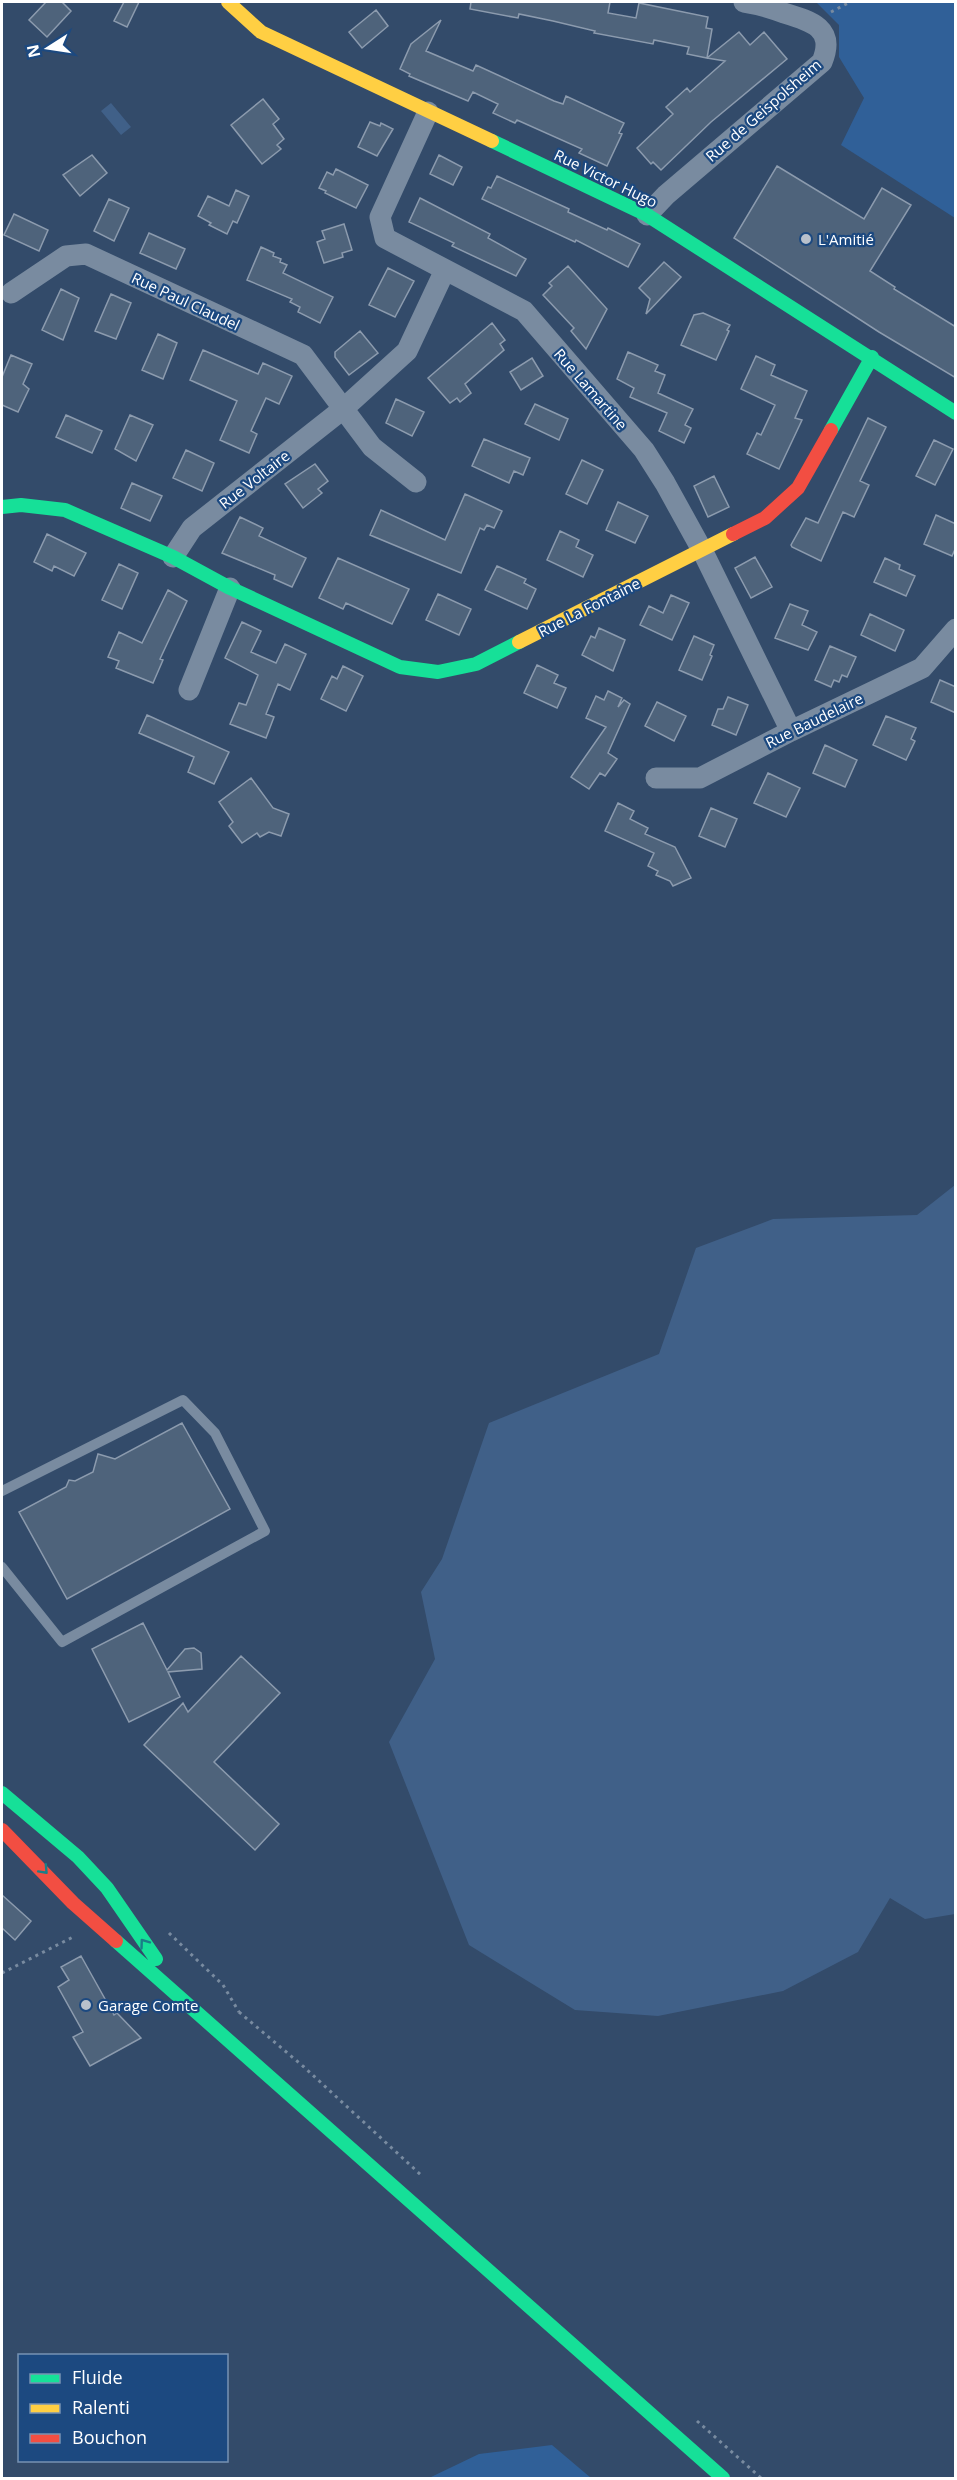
<svg xmlns="http://www.w3.org/2000/svg" width="957" height="2480" font-family="'Open Sans',sans-serif">
	<style>
		.green { fill: #306098 }
		.water { fill: #406088 }
		.building { fill: #4e637b; stroke: #8c9bae; stroke-width: 1.5 }
		.lines { fill: none; stroke-linecap: round; stroke-linejoin: round }
		.path { stroke: #798ba0; stroke-width: 3; stroke-dasharray: 3 4.5; stroke-linecap: butt }
		.lane { stroke: #798ba0; stroke-width: 10 }
		.street { stroke: #798ba0; stroke-width: 21 }
		.fast { stroke: #16e098; stroke-width: 14 }
		.slow { stroke: #ffcf43; stroke-width: 14 }
		.jam { stroke: #f24e42; stroke-width: 14 }
		.oneway { stroke: #1a7e88 }
		.poi-dot { fill: #b8c0cb; stroke: #1c4980; stroke-width: 2 }
		.labels { text-anchor: middle; dominant-baseline: central; stroke-width: 4.5; stroke-linejoin: round; paint-order: stroke }
		.street-label { font-size: 15px; fill: #fff; stroke: #1c4980 }
		.poi-label { font-size: 15px; fill: #fff; stroke: #1c4980; text-anchor: start }
	</style>
	<rect width="100%" height="100%" fill="#334b6a"/>
	<path class="green" d="M 816,2 L 955,2 L 955,218 L 841,145 L 864,98 L 839,57 L 839,25 Z
		M 552,2445 L 591,2478 L 429,2478 L 479,2454 Z"/>
	<path class="water" d="M 111,103 L 131,127 L 121,135 L 101,111 Z
		M 955,1185 L 955,1914 L 925,1919 L 890,1898 L 858,1952 L 783,1991 L 658,2016 L 575,2010 L 469,1945 L 389,1742 L 435,1659 L 421,1592 L 442,1559 L 489,1423 L 659,1354 L 696,1248 L 773,1219 L 917,1215 Z"/>
	<path class="building" d="M 46,2 L 62,2 L 71,11 L 47,37 L 29,20 Z
		M 124,2 L 139,2 L 127,27 L 114,21 Z
		M 471,2 L 610,2 L 608,13 L 636,18 L 639,3 L 708,17 L 706,28 L 712,29 L 707,58 L 687,54 L 689,47 L 654,40 L 653,44 L 594,33 L 595,31 L 553,21 L 519,14 L 518,18 L 470,9 Z
		M 376,10 L 388,26 L 362,48 L 349,32 Z
		M 441,20 L 426,51 L 473,71 L 476,65 L 554,101 L 563,104 L 566,96 L 624,123 L 619,133 L 622,134 L 607,166 L 579,153 L 582,149 L 517,120 L 515,123 L 493,113 L 498,104 L 473,92 L 468,101 L 409,76 L 410,74 L 400,69 L 411,44 Z
		M 739,32 L 750,45 L 764,32 L 787,59 L 711,122 L 661,170 L 653,162 L 651,164 L 637,148 L 673,114 L 666,107 L 687,88 L 690,92 L 725,61 L 707,58 Z
		M 263,99 L 279,119 L 273,124 L 284,139 L 277,145 L 281,149 L 262,164 L 231,125 Z
		M 370,122 L 380,126 L 381,123 L 393,129 L 377,156 L 358,147 Z
		M 92,155 L 107,173 L 80,196 L 63,175 Z
		M 439,155 L 462,167 L 453,185 L 430,174 Z
		M 777,166 L 864,219 L 882,188 L 911,205 L 870,271 L 895,287 L 894,289 L 956,327 L 956,378 L 879,332 L 734,238 Z
		M 336,169 L 368,185 L 356,208 L 325,193 L 326,191 L 319,188 L 327,172 L 333,175 Z
		M 497,176 L 569,209 L 568,212 L 607,230 L 608,228 L 640,244 L 628,267 L 576,240 L 575,242 L 482,199 L 488,187 L 491,188 Z
		M 236,190 L 249,196 L 237,223 L 233,221 L 227,234 L 209,225 L 211,223 L 198,216 L 208,196 L 229,206 Z
		M 420,198 L 490,234 L 488,238 L 526,259 L 516,276 L 452,246 L 454,243 L 409,222 Z
		M 109,199 L 129,208 L 114,241 L 94,231 Z
		M 14,214 L 48,230 L 39,251 L 4,235 Z
		M 344,224 L 352,250 L 342,253 L 343,257 L 324,263 L 317,242 L 325,239 L 322,231 Z
		M 149,233 L 185,249 L 176,269 L 140,253 Z
		M 261,247 L 274,253 L 273,256 L 281,259 L 280,262 L 287,265 L 283,273 L 333,297 L 320,323 L 298,312 L 300,307 L 290,302 L 292,299 L 247,280 Z
		M 664,262 L 681,277 L 646,314 L 650,299 L 639,288 Z
		M 568,266 L 607,309 L 586,349 L 571,331 L 574,328 L 543,295 L 552,286 L 549,283 Z
		M 388,268 L 414,281 L 395,317 L 369,305 Z
		M 61,289 L 79,298 L 63,340 L 42,330 Z
		M 111,294 L 131,303 L 116,339 L 95,331 Z
		M 703,313 L 730,325 L 727,330 L 729,331 L 716,360 L 681,345 L 694,315 Z
		M 492,323 L 505,340 L 500,344 L 504,350 L 465,384 L 471,393 L 460,402 L 457,398 L 450,403 L 428,378 Z
		M 360,331 L 378,353 L 349,375 L 335,357 L 335,352 Z
		M 158,334 L 177,343 L 163,379 L 142,370 Z
		M 203,350 L 258,374 L 263,363 L 292,376 L 279,404 L 266,398 L 251,431 L 257,434 L 249,453 L 220,440 L 237,401 L 190,380 Z
		M 628,352 L 658,365 L 655,371 L 665,375 L 658,393 L 693,409 L 685,425 L 691,428 L 684,443 L 659,431 L 667,413 L 630,397 L 634,388 L 617,379 Z
		M 11,355 L 32,364 L 23,384 L 29,389 L 18,412 L 2,405 L 2,377 Z
		M 756,356 L 775,365 L 771,375 L 807,391 L 795,418 L 802,420 L 779,469 L 747,454 L 757,433 L 761,435 L 775,405 L 741,389 Z
		M 532,358 L 543,376 L 521,390 L 510,372 Z
		M 396,399 L 424,412 L 412,436 L 386,423 Z
		M 535,404 L 568,419 L 559,440 L 525,424 Z
		M 66,415 L 102,431 L 92,453 L 56,437 Z
		M 130,415 L 153,425 L 136,461 L 115,449 Z
		M 868,418 L 886,427 L 860,481 L 869,485 L 854,517 L 843,512 L 821,561 L 792,547 L 791,545 L 806,518 L 818,523 Z
		M 484,439 L 530,458 L 523,475 L 514,471 L 509,483 L 472,466 Z
		M 934,440 L 953,449 L 935,485 L 916,476 Z
		M 186,450 L 214,463 L 202,491 L 173,478 Z
		M 582,460 L 603,470 L 587,504 L 566,494 Z
		M 315,464 L 328,481 L 318,489 L 322,493 L 303,508 L 285,484 Z
		M 714,476 L 729,507 L 708,517 L 694,486 Z
		M 132,483 L 162,496 L 150,521 L 121,508 Z
		M 465,494 L 502,511 L 494,528 L 487,525 L 484,530 L 480,528 L 461,573 L 370,535 L 381,510 L 445,540 Z
		M 618,502 L 648,516 L 635,543 L 606,530 Z
		M 936,515 L 956,524 L 956,547 L 952,556 L 924,544 Z
		M 240,517 L 263,528 L 259,536 L 306,558 L 292,587 L 274,579 L 275,575 L 222,553 Z
		M 560,531 L 579,540 L 576,547 L 593,555 L 583,577 L 547,560 Z
		M 47,534 L 86,553 L 74,576 L 54,566 L 52,571 L 34,562 Z
		M 755,557 L 772,587 L 751,598 L 735,568 Z
		M 338,558 L 409,589 L 392,624 L 346,603 L 343,609 L 319,598 Z
		M 885,558 L 900,565 L 899,569 L 915,576 L 906,596 L 874,582 Z
		M 119,564 L 138,573 L 122,609 L 102,600 Z
		M 497,566 L 526,579 L 524,583 L 536,589 L 527,609 L 485,590 Z
		M 168,590 L 187,601 L 160,659 L 163,660 L 153,683 L 116,668 L 119,661 L 108,657 L 119,632 L 142,643 Z
		M 438,594 L 471,609 L 459,635 L 426,620 Z
		M 671,595 L 689,603 L 672,640 L 640,625 L 649,606 L 663,613 Z
		M 790,604 L 808,611 L 802,625 L 817,632 L 808,650 L 775,638 Z
		M 870,614 L 904,630 L 895,651 L 861,635 Z
		M 242,622 L 261,631 L 251,652 L 276,663 L 285,644 L 306,654 L 290,690 L 278,684 L 266,714 L 274,717 L 266,738 L 230,724 L 239,703 L 246,705 L 258,675 L 225,658 Z
		M 599,628 L 625,640 L 613,671 L 582,655 L 591,636 L 595,638 Z
		M 694,636 L 714,645 L 710,655 L 712,656 L 702,680 L 679,670 Z
		M 830,646 L 856,657 L 847,677 L 842,675 L 839,682 L 834,680 L 831,687 L 815,680 Z
		M 537,665 L 558,675 L 554,683 L 566,688 L 557,708 L 524,693 Z
		M 343,666 L 363,676 L 346,711 L 321,699 L 332,676 L 337,679 Z
		M 940,680 L 956,687 L 956,713 L 931,702 Z
		M 608,691 L 622,698 L 618,707 L 624,700 L 630,704 L 608,753 L 617,759 L 605,776 L 600,773 L 589,789 L 571,777 L 606,727 L 586,718 L 596,696 L 604,700 Z
		M 728,697 L 748,705 L 736,735 L 712,725 L 718,709 L 723,709 Z
		M 657,702 L 686,716 L 674,741 L 645,726 Z
		M 147,715 L 229,752 L 214,784 L 188,772 L 194,757 L 139,733 Z
		M 886,716 L 916,728 L 911,739 L 915,741 L 906,760 L 873,745 Z
		M 825,745 L 857,760 L 845,787 L 813,773 Z
		M 768,773 L 800,788 L 786,817 L 754,803 Z
		M 251,778 L 273,808 L 289,814 L 281,836 L 269,832 L 260,837 L 257,833 L 242,843 L 229,826 L 233,822 L 219,802 Z
		M 618,803 L 634,811 L 630,819 L 648,828 L 645,834 L 675,847 L 691,878 L 673,886 L 670,881 L 656,875 L 658,871 L 648,866 L 654,853 L 605,831 Z
		M 711,808 L 737,819 L 725,847 L 699,836 Z
		M 182,1423 L 230,1509 L 67,1599 L 19,1512 L 66,1487 L 69,1480 L 75,1481 L 93,1472 L 98,1454 L 115,1459 Z
		M 143,1623 L 167,1670 L 185,1649 L 194,1648 L 201,1653 L 202,1669 L 168,1672 L 180,1697 L 129,1722 L 92,1649 Z
		M 241,1656 L 280,1693 L 214,1762 L 279,1824 L 255,1850 L 144,1745 L 183,1703 L 188,1712 Z
		M 2,1895 L 31,1921 L 15,1940 L 2,1928 Z
		M 81,1956 L 114,2015 L 117,2013 L 141,2038 L 90,2066 L 73,2037 L 83,2032 L 58,1987 L 69,1980 L 61,1967 Z"/>
	<g class="lines">
		<path class="path" d="M 831,12 L 850,2
			M 169,1933 L 223,1985 L 239,2012
			M 2,1973 L 75,1936
			M 239,2012 L 304,2067 L 421,2175
			M 697,2421 L 761,2478"/>
		<path class="lane" d="M 2,1491 L 183,1400 L 215,1433 L 265,1531 L 62,1642 L 2,1567"/>
		<path class="street" d="M 428,112 L 380,217 L 385,238 L 524,311 L 644,450 L 665,483 L 702,550 L 791,731
			M 647,215 L 666,195 L 822,62 C 836,28 811,21 784,13 C 771,8 757,4 744,2
			M 11,293 L 66,256 L 86,254 L 303,355 L 372,447 L 416,482
			M 173,557 L 192,528 L 343,409 L 407,351 L 445,270
			M 189,690 L 230,588
			M 656,778 L 700,778 L 791,731 L 922,668 L 956,629"/>
		<path class="fast" d="M 492,141 L 647,215 L 956,413
			M 831,430 L 872,357
			M 2,507 L 21,505 L 65,510 L 173,557 L 230,588 L 400,667 L 438,672 L 476,664 L 519,642
			M 2,1793 L 78,1857 L 107,1888 L 156,1959
			M 116,1941 L 723,2478"/>
		<path class="slow" d="M 228,2 L 261,32 L 492,141
			M 519,642 L 733,534"/>
		<path class="jam" d="M 733,534 L 765,518 L 798,488 L 831,430
			M 2,1830 L 73,1903 L 116,1941"/>
	</g>
	<defs><path id="oneway-chevron" d="M-2-3.5L2.5 0L-2 3.5" fill="none" stroke-width="1.6" stroke-linecap="round" stroke-linejoin="round" transform="scale(1.5)"/></defs>
	<g class="oneway">
		<use href="#oneway-chevron" transform="translate(44 1870) rotate(47)"/>
		<use href="#oneway-chevron" transform="translate(144 1943) rotate(-126)"/>
	</g>
	<g class="poi-dot">
		<circle cx="806" cy="239" r="6"/>
		<circle cx="86" cy="2005" r="6"/>
	</g>
	<g class="labels">
		<g class="street-label">
			<text transform="translate(763 110) rotate(-41)">Rue de Geispolsheim</text>
			<text transform="translate(606 178) rotate(26)">Rue Victor Hugo</text>
			<text transform="translate(186 301) rotate(25)">Rue Paul Claudel</text>
			<text transform="translate(591 389) rotate(49)">Rue Lamartine</text>
			<text transform="translate(254 479) rotate(-38)">Rue Voltaire</text>
			<text transform="translate(589 607) rotate(-27)">Rue La Fontaine</text>
			<text transform="translate(814 720) rotate(-26)">Rue Baudelaire</text>
		</g>
		<g class="poi-label">
			<text x="818" y="239">L'Amitié</text>
			<text x="98" y="2005">Garage Comte</text>
		</g>
	</g>
	<rect width="957" height="2480" fill="none" stroke="#ffffff" stroke-width="6"/>
	<rect x="18" y="2354" width="210" height="108" fill="#1c4980" stroke="#7792b3" stroke-width="1.5"/>
	<rect x="30" y="2374" width="30" height="9" fill="#16e098" stroke="#7792b3" stroke-width="1.5"/>
	<text x="72" y="2384" font-size="18" fill="#ffffff">Fluide</text>
	<rect x="30" y="2404" width="30" height="9" fill="#ffcf43" stroke="#7792b3" stroke-width="1.5"/>
	<text x="72" y="2414" font-size="18" fill="#ffffff">Ralenti</text>
	<rect x="30" y="2434" width="30" height="9" fill="#f24e42" stroke="#7792b3" stroke-width="1.5"/>
	<text x="72" y="2444" font-size="18" fill="#ffffff">Bouchon</text>
	<g transform="translate(48 48) rotate(258)" stroke="#1c4980" stroke-width="4.5" paint-order="stroke">
	<path d="M0-4.5L10 22L0 15L-10 22Z" fill="#ffffff"/>
	<text y="-9" font-size="16" font-weight="bold" text-anchor="middle" fill="#ffffff">N</text>
	</g>
</svg>
